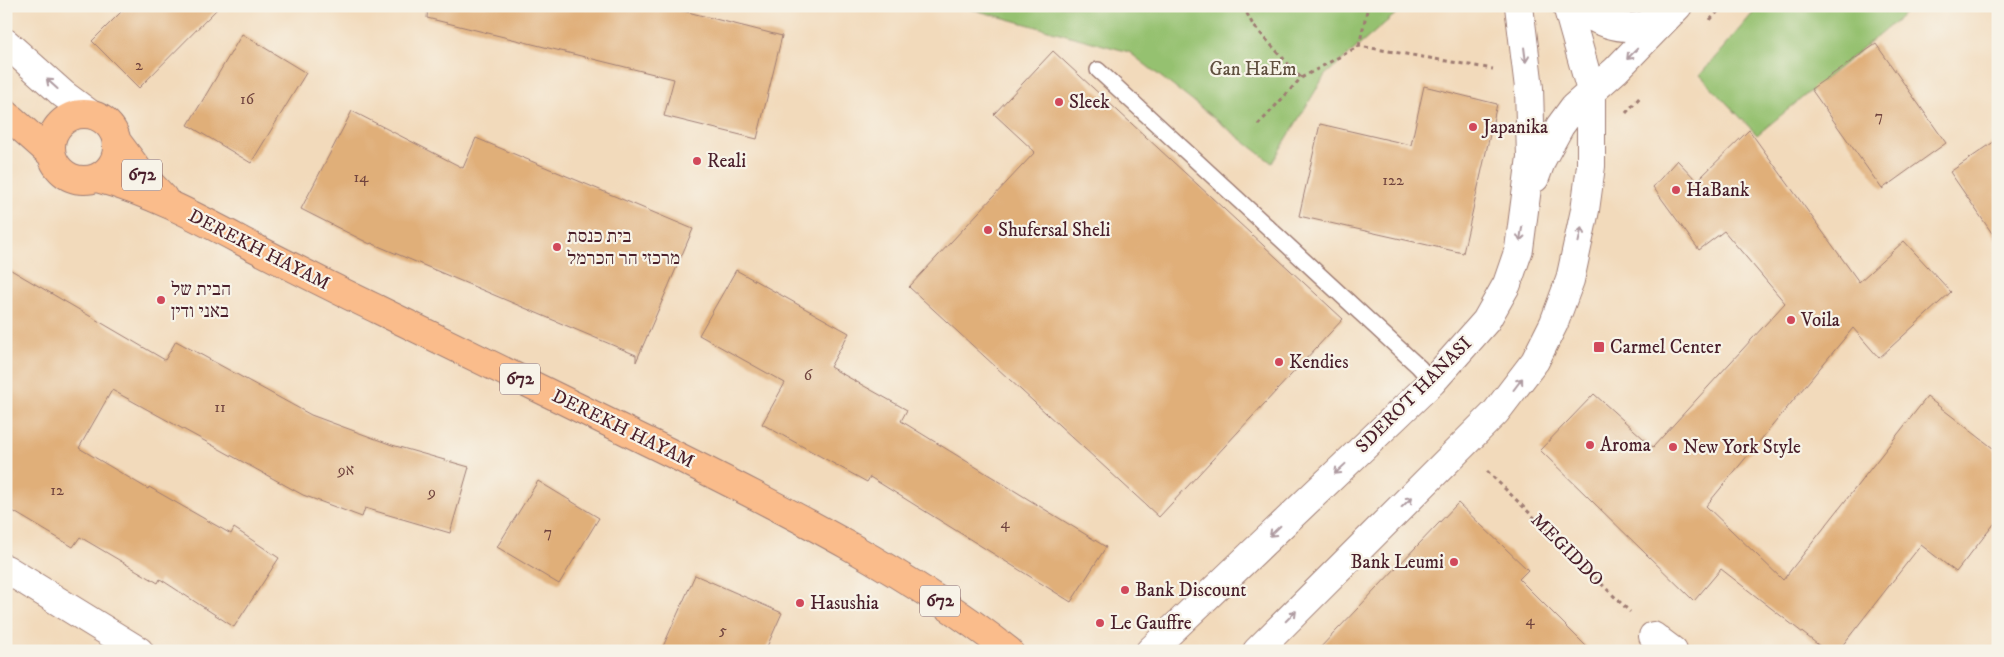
<svg xmlns="http://www.w3.org/2000/svg" width="2004" height="657" font-family="'IM FELL DW Pica','Frank Ruhl Libre',serif">
	<style>
		.green { fill: #95c16f; stroke: #70704d }
		.building { fill: #e0af79 }
		.lines { fill: none; stroke-linecap: round; stroke-linejoin: round }
		.service-casing { stroke: #9e7c73; stroke-width: 18 }
		.minor-casing { stroke: #9e7c73; stroke-width: 30 }
		.tertiary-casing { stroke: #9e7c73; stroke-width: 30 }
		.primary-casing { stroke: #9e7c73; stroke-width: 30 }
		.path { stroke: #9e7c73; stroke-width: 3; stroke-dasharray: 4 4; stroke-linecap: butt }
		.service { stroke: #fff; stroke-width: 15 }
		.minor { stroke: #fff; stroke-width: 28 }
		.tertiary { stroke: #fff; stroke-width: 28 }
		.primary { stroke: #fabc8b; stroke-width: 28 }
		.oneway { stroke: #ae9aa0 }
		.poi-dot { fill: #d1495b; stroke: #f7f3e8; stroke-width: 2 }
		.labels { text-anchor: middle; dominant-baseline: central; stroke-width: 4.5; stroke-linejoin: round; paint-order: stroke }
		.number-label { font-size: 16px; fill: #70433e }
		.shield { fill: #f7f3e8; stroke: #7e5f64; stroke-width: 1 }
		.shield-label { font-size: 18px; font-weight: bold; fill: #4a1f2b }
		.park-label { font-size: 19px; fill: #60503f; stroke: #f7f3e8 }
		.poi-label { font-size: 19px; fill: #4a1f2b; stroke: #f7f3e8; text-anchor: start }
		.street-label { font-size: 19px; fill: #4a1f2b; stroke: #f7f3e8 }
	</style>
	<rect width="100%" height="100%" fill="#f7f3e8"/>
	<filter id="ink" filterUnits="userSpaceOnUse"><feTurbulence type="fractalNoise" baseFrequency=".02" numOctaves="2"/><feDisplacementMap in="SourceGraphic" scale="10" xChannelSelector="R" yChannelSelector="G"/><feConvolveMatrix kernelMatrix="1 2 1 2 8 2 1 2 1" color-interpolation-filters="sRGB"/></filter>
	<filter id="wash" filterUnits="userSpaceOnUse"><feTurbulence type="fractalNoise" baseFrequency=".0096" numOctaves="4" result="noise"/><feDisplacementMap in="SourceGraphic" scale="20" xChannelSelector="R" yChannelSelector="G"/><feGaussianBlur stdDeviation="1.12" result="paint"/><feColorMatrix in="noise" values="0 0 0 0 0 0 0 0 0 0 0 0 0 0 0 0 0 1.4 0 .05"/><feComposite in="paint" operator="in"/></filter>
	<g filter="url(#wash)">
		<rect width="100%" height="100%" fill="#f2dabb"/>
		<path class="green" d="M 960,6 L 1399,6 L 1399,11 L 1325,75 L 1272,163 L 1129,52 Z
			M 1759,6 L 1914,6 L 1757,135 L 1700,75 Z"/>
		<g id="blocks">
			<path class="building" d="M 127,6 L 220,6 L 139,88 L 92,41 Z
				M 428,6 L 664,6 L 782,36 L 757,139 L 664,116 L 674,79 L 427,18 Z
				M 242,34 L 306,73 L 251,163 L 188,125 Z
				M 1876,44 L 1946,143 L 1882,189 L 1811,89 Z
				M 1053,51 L 1343,319 L 1159,517 L 909,287 L 1035,152 L 994,114 Z
				M 1424,86 L 1497,104 L 1463,253 L 1299,216 L 1320,124 L 1411,145 Z
				M 352,111 L 463,168 L 476,138 L 693,229 L 636,362 L 636,355 L 371,243 L 370,244 L 301,209 Z
				M 1749,130 L 1859,282 L 1904,241 L 1951,292 L 1879,358 L 1853,328 L 1706,506 L 1783,580 L 1927,397 L 1998,452 L 1998,519 L 1956,572 L 1921,545 L 1838,651 L 1826,651 L 1721,569 L 1694,601 L 1540,450 L 1594,394 L 1653,447 L 1785,303 L 1724,231 L 1699,250 L 1653,187 L 1677,160 L 1697,181 Z
				M 1998,139 L 1998,242 L 1950,172 Z
				M 6,267 L 165,360 L 176,341 L 311,415 L 392,445 L 469,467 L 450,533 L 365,508 L 362,517 L 303,495 L 112,390 L 79,448 L 148,489 L 149,487 L 231,534 L 234,528 L 279,558 L 234,627 L 160,579 L 158,583 L 80,537 L 73,547 L 6,507 Z
				M 736,270 L 849,333 L 830,367 L 907,410 L 901,421 L 1106,547 L 1071,602 L 870,477 L 867,482 L 762,424 L 785,383 L 699,335 Z
				M 538,481 L 599,518 L 559,584 L 497,547 Z
				M 1458,503 L 1528,570 L 1519,579 L 1591,651 L 1317,651 Z
				M 695,575 L 782,613 L 765,651 L 661,651 Z"/>
		</g>
	</g>
	<g filter="url(#ink)">
		<use href="#blocks" fill-opacity="0" stroke="#9e7c73" stroke-width="1"/>
		<g class="lines">
			<g class="service-casing">
				<path id="service" d="M 1098,70 L 1419,367 L 1432,382"/>
			</g>
			<g class="minor-casing">
				<path id="minor" d="M 6,43 L 63,94 L 90,114
					M 6,569 L 139,651
					M 1653,636 L 1673,651"/>
			</g>
			<g class="tertiary-casing">
				<path id="tertiary" d="M 1577,6 C 1594,21 1620,32 1644,25 C 1651,23 1658,18 1665,14
					M 1535,178 L 1542,159 L 1560,126 L 1574,107 L 1616,70 L 1678,6
					M 1150,651 L 1432,382 L 1486,321 L 1507,284 L 1519,249 L 1531,157 L 1529,88 L 1519,6
					M 1257,651 L 1496,412 L 1535,361 L 1554,323 L 1570,280 L 1585,210 L 1591,166 L 1591,91 L 1567,6"/>
			</g>
			<g class="primary-casing">
				<path id="primary" d="M51 147a33 33 0 1 1 66 0a33 33 0 1 1-66 0Z
					M 6,114 L 51,154
					M 118,143 L 142,175 L 163,197
					M 97,178 C 153,193 202,220 253,247 C 294,268 335,289 377,309 C 478,358 579,407 679,457 C 793,514 908,572 1009,651"/>
			</g>
			<path class="path" d="M 1243,6 L 1253,25 L 1301,78
				M 1710,20 L 1723,6
				M 1359,46 L 1368,6
				M 1626,113 L 1640,97
				M 1258,125 L 1301,78 L 1359,46 L 1493,69
				M 1487,471 L 1630,612"/>
			<use href="#service" class="service"/>
			<use href="#minor" class="minor"/>
			<use href="#tertiary" class="tertiary"/>
			<use href="#primary" class="primary"/>
		</g>
		<defs><path id="oneway-shaft" d="M-6 0H5M1.5-3L5.5 0L1.5 3" fill="none" stroke-width="1.6" stroke-linecap="round" stroke-linejoin="round" transform="scale(1.25)"/></defs>
		<g class="oneway">
			<use href="#oneway-shaft" transform="translate(1632 54) rotate(134)"/>
			<use href="#oneway-shaft" transform="translate(1525 55) rotate(83)"/>
			<use href="#oneway-shaft" transform="translate(52 84) rotate(-138)"/>
			<use href="#oneway-shaft" transform="translate(1521 234) rotate(99)"/>
			<use href="#oneway-shaft" transform="translate(1580 235) rotate(-78)"/>
			<use href="#oneway-shaft" transform="translate(1518 384) rotate(-53)"/>
			<use href="#oneway-shaft" transform="translate(1340 469) rotate(137)"/>
			<use href="#oneway-shaft" transform="translate(1407 502) rotate(-44)"/>
			<use href="#oneway-shaft" transform="translate(1275 531) rotate(136)"/>
			<use href="#oneway-shaft" transform="translate(1291 616) rotate(-45)"/>
		</g>
	</g>
	<g class="poi-dot">
		<circle cx="1059" cy="102" r="5"/>
		<circle cx="1473" cy="127" r="5"/>
		<circle cx="697" cy="161" r="5"/>
		<circle cx="1676" cy="190" r="5"/>
		<circle cx="988" cy="230" r="5"/>
		<circle cx="557" cy="247" r="5"/>
		<circle cx="161" cy="300" r="5"/>
		<circle cx="1791" cy="320" r="5"/>
		<rect x="1593" y="341" width="12" height="12" rx="2.5"/>
		<circle cx="1279" cy="362" r="5"/>
		<circle cx="1590" cy="445" r="5"/>
		<circle cx="1673" cy="447" r="5"/>
		<circle cx="1454" cy="562" r="5"/>
		<circle cx="1125" cy="590" r="5"/>
		<circle cx="800" cy="603" r="5"/>
		<circle cx="1100" cy="623" r="5"/>
	</g>
	<g class="labels">
		<g class="number-label">
			<text x="139" y="65">2</text>
			<text x="247" y="99">16</text>
			<text x="1879" y="116">7</text>
			<text x="361" y="177">14</text>
			<text x="1393" y="180">122</text>
			<text x="808" y="375">6</text>
			<text x="220" y="407">11</text>
			<text x="346" y="470">9א</text>
			<text x="57" y="490">12</text>
			<text x="432" y="492">9</text>
			<text x="1005" y="523">4</text>
			<text x="548" y="532">7</text>
			<text x="1530" y="620">4</text>
			<text x="723" y="630">5</text>
		</g>
		<g class="shield">
			<rect x="122" y="159.5" width="40" height="31" rx="4"/>
			<rect x="500" y="363.5" width="40" height="31" rx="4"/>
			<rect x="920" y="585.5" width="40" height="31" rx="4"/>
		</g>
		<g class="shield-label">
			<text x="142" y="175">672</text>
			<text x="520" y="379">672</text>
			<text x="940" y="601">672</text>
		</g>
		<g class="park-label">
			<text x="1253" y="69">Gan HaEm</text>
		</g>
		<g class="poi-label">
			<text x="1069" y="102">Sleek</text>
			<text x="1483" y="127">Japanika</text>
			<text x="707" y="161">Reali</text>
			<text x="1686" y="190">HaBank</text>
			<text x="998" y="230">Shufersal Sheli</text>
			<text x="567" y="236">בית כנסת<tspan x="567" dy="22">מרכזי הר הכרמל</tspan></text>
			<text x="171" y="289">הבית של<tspan x="171" dy="22">באני ודין</tspan></text>
			<text x="1801" y="320">Voila</text>
			<text x="1610" y="347">Carmel Center</text>
			<text x="1289" y="362">Kendies</text>
			<text x="1600" y="445">Aroma</text>
			<text x="1683" y="447">New York Style</text>
			<text x="1444" y="562" text-anchor="end">Bank Leumi</text>
			<text x="1135" y="590">Bank Discount</text>
			<text x="810" y="603">Hasushia</text>
			<text x="1110" y="623">Le Gauffre</text>
		</g>
		<g class="street-label">
			<text transform="translate(259 250) rotate(27)">DEREKH HAYAM</text>
			<text transform="translate(1414 395) rotate(-45)">SDEROT HANASI</text>
			<text transform="translate(623 429) rotate(26)">DEREKH HAYAM</text>
			<text transform="translate(1567 550) rotate(45)">MEGIDDO</text>
		</g>
	</g>
	<rect width="2004" height="657" fill="none" stroke="#f7f3e8" stroke-width="25"/>
</svg>
